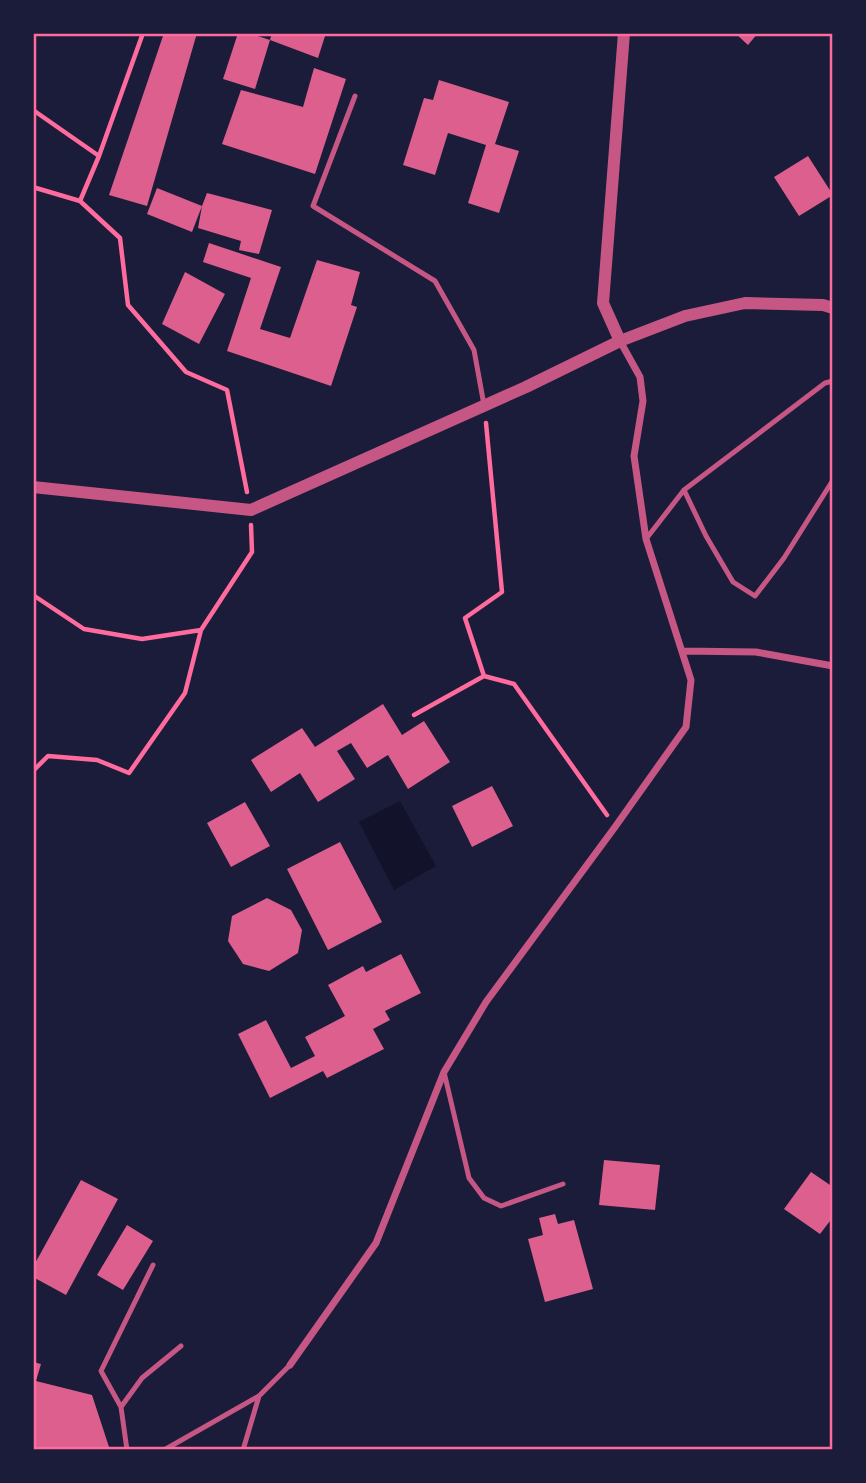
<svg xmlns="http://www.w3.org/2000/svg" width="866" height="1483" font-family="'Archivo Narrow',sans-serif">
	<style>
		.water { fill: #12122b }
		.building { fill: #dd5f8e }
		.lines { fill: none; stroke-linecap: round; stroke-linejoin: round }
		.path { stroke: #ff6b9d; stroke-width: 4.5 }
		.service { stroke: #c65784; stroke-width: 5 }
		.minor { stroke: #c65784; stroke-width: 7 }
		.tertiary { stroke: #c65784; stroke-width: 12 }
		.neatline { fill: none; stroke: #ff6b9d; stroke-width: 2.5 }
	</style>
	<rect width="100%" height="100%" fill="#1b1b3a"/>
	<path class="water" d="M 400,801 L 436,866 L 394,890 L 359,822 Z"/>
	<path class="building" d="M 164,33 L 197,33 L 147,206 L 109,195 Z
		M 238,33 L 249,33 L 270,40 L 255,89 L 223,79 Z
		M 272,33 L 326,33 L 318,58 L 270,40 Z
		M 735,33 L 758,33 L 748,45 Z
		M 314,68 L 346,79 L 315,174 L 222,144 L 241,90 L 303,107 Z
		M 439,80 L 509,102 L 495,144 L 519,151 L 499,213 L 468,203 L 486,145 L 448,133 L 435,175 L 403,165 L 424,98 L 433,100 Z
		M 808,156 L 833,195 L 799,216 L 774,177 Z
		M 157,188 L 202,206 L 192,232 L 147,214 Z
		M 207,193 L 272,210 L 259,254 L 239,250 L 241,241 L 198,228 L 202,206 Z
		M 209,243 L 281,267 L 260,329 L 290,338 L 317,260 L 360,272 L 351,305 L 357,307 L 331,386 L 227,351 L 251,278 L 203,262 Z
		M 185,272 L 225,294 L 199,344 L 162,324 Z
		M 383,704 L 402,735 L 424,721 L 450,762 L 408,789 L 388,755 L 367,768 L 351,743 L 337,751 L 355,779 L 318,802 L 300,773 L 271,792 L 251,760 L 302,728 L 315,747 Z
		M 492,786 L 513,826 L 472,847 L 452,806 Z
		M 245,802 L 270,846 L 231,867 L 207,823 Z
		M 340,842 L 382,922 L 328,950 L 287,869 Z
		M 267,898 L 291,910 L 302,930 L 298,953 L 269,971 L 243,964 L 228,941 L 232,916 Z
		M 401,954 L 421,993 L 385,1011 L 390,1020 L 373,1029 L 384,1049 L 327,1078 L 323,1071 L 270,1098 L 238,1034 L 266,1020 L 291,1068 L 315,1056 L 305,1037 L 345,1016 L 328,985 L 363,966 L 366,972 Z
		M 604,1160 L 660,1165 L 655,1210 L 599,1205 Z
		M 811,1172 L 833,1187 L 833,1217 L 820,1234 L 784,1209 Z
		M 81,1180 L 118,1199 L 66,1295 L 33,1277 L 33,1267 Z
		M 555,1214 L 558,1224 L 574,1220 L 593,1289 L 545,1302 L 528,1239 L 543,1235 L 539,1218 Z
		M 127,1225 L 153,1241 L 123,1290 L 97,1275 Z
		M 33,1362 L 41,1364 L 36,1381 L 92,1395 L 110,1450 L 33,1450 Z"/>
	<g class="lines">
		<path class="path" d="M 33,110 L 99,156
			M 33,190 L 36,188 L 80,201 L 120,238 L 128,305 L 186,372 L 227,390 L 247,492
			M 80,201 L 99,156 L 143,33
			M 33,595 L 84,629 L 142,639 L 201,630
			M 484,676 L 465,618 L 502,592 L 486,423
			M 414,715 L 484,676 L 514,684 L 607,815
			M 33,771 L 48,756 L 97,760 L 129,773 L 185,693 L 201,630 L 252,552 L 251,525"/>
		<path class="service" d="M 355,96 L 313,206 L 435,281 L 474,350 L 484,405
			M 684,490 L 706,536 L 733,582 L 755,596 L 784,558 L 833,480
			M 646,539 L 684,490 L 825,383 L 833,381
			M 444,1072 L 469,1178 L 484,1198 L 501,1206 L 563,1184
			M 121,1407 L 101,1371 L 153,1265
			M 127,1450 L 121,1407 L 142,1378 L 181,1346
			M 164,1450 L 259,1396
			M 243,1450 L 259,1396 L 290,1365"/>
		<path class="minor" d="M 682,651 L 756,652 L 833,666
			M 290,1365 L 376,1243 L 444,1072 L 486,1002 L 615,827 L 686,727 L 691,680 L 646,539 L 634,456 L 643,401 L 640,377 L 620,341"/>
		<path class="tertiary" d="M 620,341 L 603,303 L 624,33
			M 33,487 L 251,510 L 526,387 L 620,341 L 685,316 L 745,303 L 823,305 L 833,308"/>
	</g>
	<rect width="866" height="1483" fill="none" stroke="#1b1b3a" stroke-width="70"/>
	<rect x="35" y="35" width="796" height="1413" class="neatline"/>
</svg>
